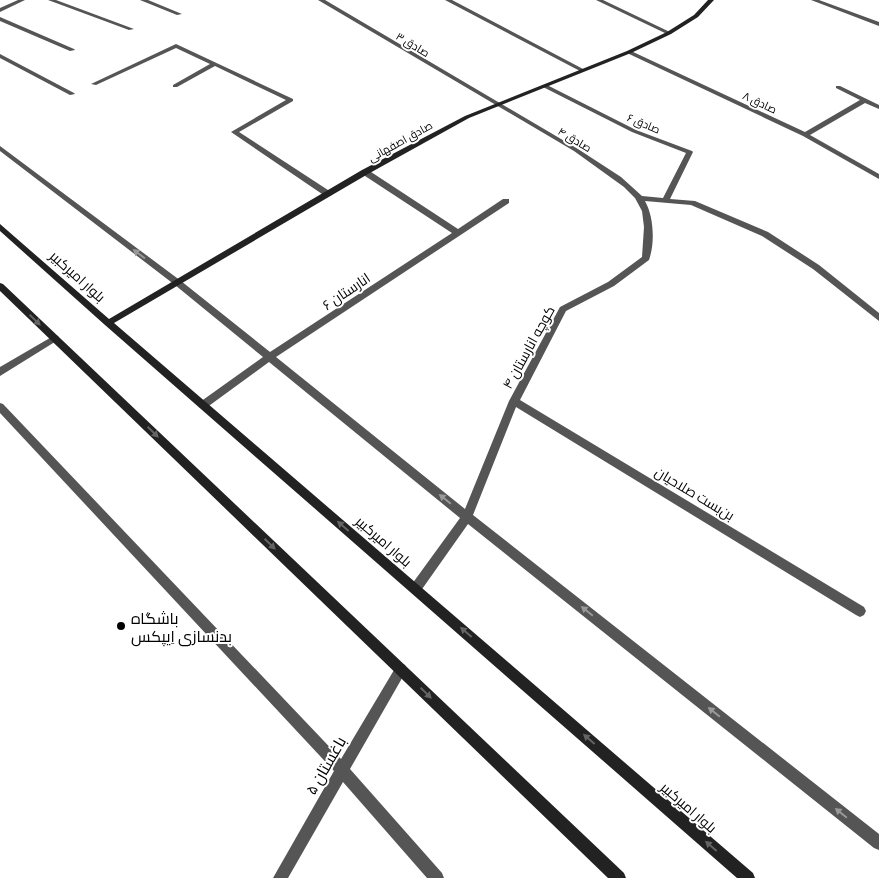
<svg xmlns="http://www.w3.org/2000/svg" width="879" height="878" font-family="Barlow,Cairo,sans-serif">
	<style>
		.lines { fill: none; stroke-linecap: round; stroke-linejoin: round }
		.street { fill: #555; fill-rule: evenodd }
		.secondary { fill: #222; fill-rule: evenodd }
		.oneway { fill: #999 }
		.oneway2 { fill: #646464 }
		.poi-dot { fill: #000; stroke: #fff; stroke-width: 2 }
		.labels { text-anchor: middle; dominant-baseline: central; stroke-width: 4; stroke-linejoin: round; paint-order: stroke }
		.far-street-label { font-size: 11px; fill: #000; stroke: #fff }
		.street-label { font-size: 14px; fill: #000; stroke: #fff }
		.near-poi-label { font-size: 16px; fill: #000; stroke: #fff; text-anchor: start }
		.near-street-label { font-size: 16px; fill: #000; stroke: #fff }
	</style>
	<rect width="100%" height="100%" fill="#fff"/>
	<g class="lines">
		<path class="street" d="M 18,0 L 25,0 L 0,12 L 0,8 Z
			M 48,0 L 56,0 L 134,29 L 129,30 Z
			M 140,0 L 148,0 L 182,14 L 177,15 Z
			M 318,0 L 325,0 L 578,149 L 621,177 L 642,196 L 663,198 L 686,153 L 632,132 L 543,87 L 543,85 L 547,85 L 636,130 L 692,151 L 693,152 L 670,199 L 695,201 L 768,232 L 819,265 L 879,313 L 879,321 L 813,269 L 762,236 L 691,205 L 645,201 C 654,217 655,243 649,260 L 614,286 L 566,311 L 520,400 L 864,607 L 866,611 L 864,615 L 860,617 L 856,615 L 516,407 L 473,515 L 879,834 L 879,850 L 874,848 L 468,524 L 420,592 L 416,594 L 412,592 L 410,588 L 412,584 L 460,518 L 269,362 L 206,408 L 200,408 L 198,405 L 200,402 L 263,357 L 175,285 L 0,151 L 0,146 L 181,281 L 270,352 L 452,233 L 362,174 L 362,170 L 368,170 L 458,229 L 503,199 L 509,199 L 509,203 L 276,357 L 465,509 L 509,401 L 560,307 L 608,282 L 642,257 L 644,227 L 642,211 L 635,198 L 624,187 L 574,151 Z
			M 445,0 L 452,0 L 585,70 L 580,71 Z
			M 596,0 L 603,0 L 672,33 L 667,34 Z
			M 811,0 L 819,0 L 879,22 L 879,26 Z
			M 0,17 L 74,49 L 75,50 L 70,51 L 0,21 Z
			M 176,44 L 293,99 L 293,101 L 239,132 L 331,192 L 331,196 L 325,196 L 231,132 L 286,100 L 215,66 L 177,87 L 173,87 L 173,85 L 210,64 L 176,48 L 96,85 L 91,84 Z
			M 627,51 L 631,51 L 805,132 L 860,100 L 836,88 L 836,86 L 840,86 L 879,105 L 879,109 L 865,103 L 810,135 L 879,174 L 879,179 L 803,136 L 627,53 Z
			M 0,54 L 74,93 L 75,94 L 70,95 L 0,58 Z
			M 55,335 L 58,336 L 59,338 L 58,340 L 0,376 L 0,367 Z
			M 0,403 L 3,404 L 341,759 L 397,665 L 401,663 L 405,665 L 407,669 L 405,673 L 350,769 L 442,873 L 444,878 L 427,878 L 343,782 L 288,878 L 273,878 L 334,771 L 0,413 Z"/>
		<path class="secondary" d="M 708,0 L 714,0 L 698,17 L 671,34 L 631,53 L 469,118 L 368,174 L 114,323 L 753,873 L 755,878 L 737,878 L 105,325 L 0,231 L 0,224 L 109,319 L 362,170 L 465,116 L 627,51 L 667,32 L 694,15 Z
			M 0,283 L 3,284 L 624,873 L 626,878 L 608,878 L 0,291 Z"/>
	</g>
	<defs><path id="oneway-solid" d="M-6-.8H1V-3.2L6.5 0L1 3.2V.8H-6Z" transform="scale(1.25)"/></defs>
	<g class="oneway">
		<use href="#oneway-solid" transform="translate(139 254) rotate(-143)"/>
		<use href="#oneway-solid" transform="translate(445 499) rotate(-141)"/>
		<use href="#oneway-solid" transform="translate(587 611) rotate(-141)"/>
		<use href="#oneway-solid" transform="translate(714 712) rotate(-141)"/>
		<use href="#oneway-solid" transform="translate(841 813) rotate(-141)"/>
	</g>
	<g class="oneway2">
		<use href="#oneway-solid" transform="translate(35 320) rotate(44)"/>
		<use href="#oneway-solid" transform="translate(153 432) rotate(44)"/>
		<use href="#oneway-solid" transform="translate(343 526) rotate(-139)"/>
		<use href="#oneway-solid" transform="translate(270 544) rotate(44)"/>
		<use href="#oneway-solid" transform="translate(466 632) rotate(-139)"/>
		<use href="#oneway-solid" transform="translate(426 693) rotate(44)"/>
		<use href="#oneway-solid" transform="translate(589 739) rotate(-139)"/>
		<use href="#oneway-solid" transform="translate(711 846) rotate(-139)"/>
	</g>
	<circle class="poi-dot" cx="121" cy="626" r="5"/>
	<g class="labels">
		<g class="far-street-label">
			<text transform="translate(413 44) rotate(31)">صادق ۳</text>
			<text transform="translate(760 102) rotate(25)">صادق ۸</text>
			<text transform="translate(644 123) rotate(23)">صادق ۶</text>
			<text transform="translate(575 139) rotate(31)">صادق ۴</text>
			<text transform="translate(400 141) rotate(-29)">صادق اصفهانی</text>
		</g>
		<g class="street-label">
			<text transform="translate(78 276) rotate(42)">بلوار امیرکبیر</text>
			<text transform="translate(346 291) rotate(-34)">انارستان ۶</text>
			<text transform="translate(528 347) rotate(-61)">کوچه انارستان ۴</text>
			<text transform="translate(695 493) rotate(31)">بن‌بست صلاحیان</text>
			<text transform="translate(384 541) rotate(41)">بلوار امیرکبیر</text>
			<text transform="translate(689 807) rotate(41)">بلوار امیرکبیر</text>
		</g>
		<g class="near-poi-label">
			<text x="131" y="617">باشگاه<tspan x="131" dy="18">بدنسازی اِیپکس</tspan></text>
		</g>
		<g class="near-street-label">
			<text transform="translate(325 765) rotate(-60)">باغستان ۵</text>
		</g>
	</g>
</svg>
